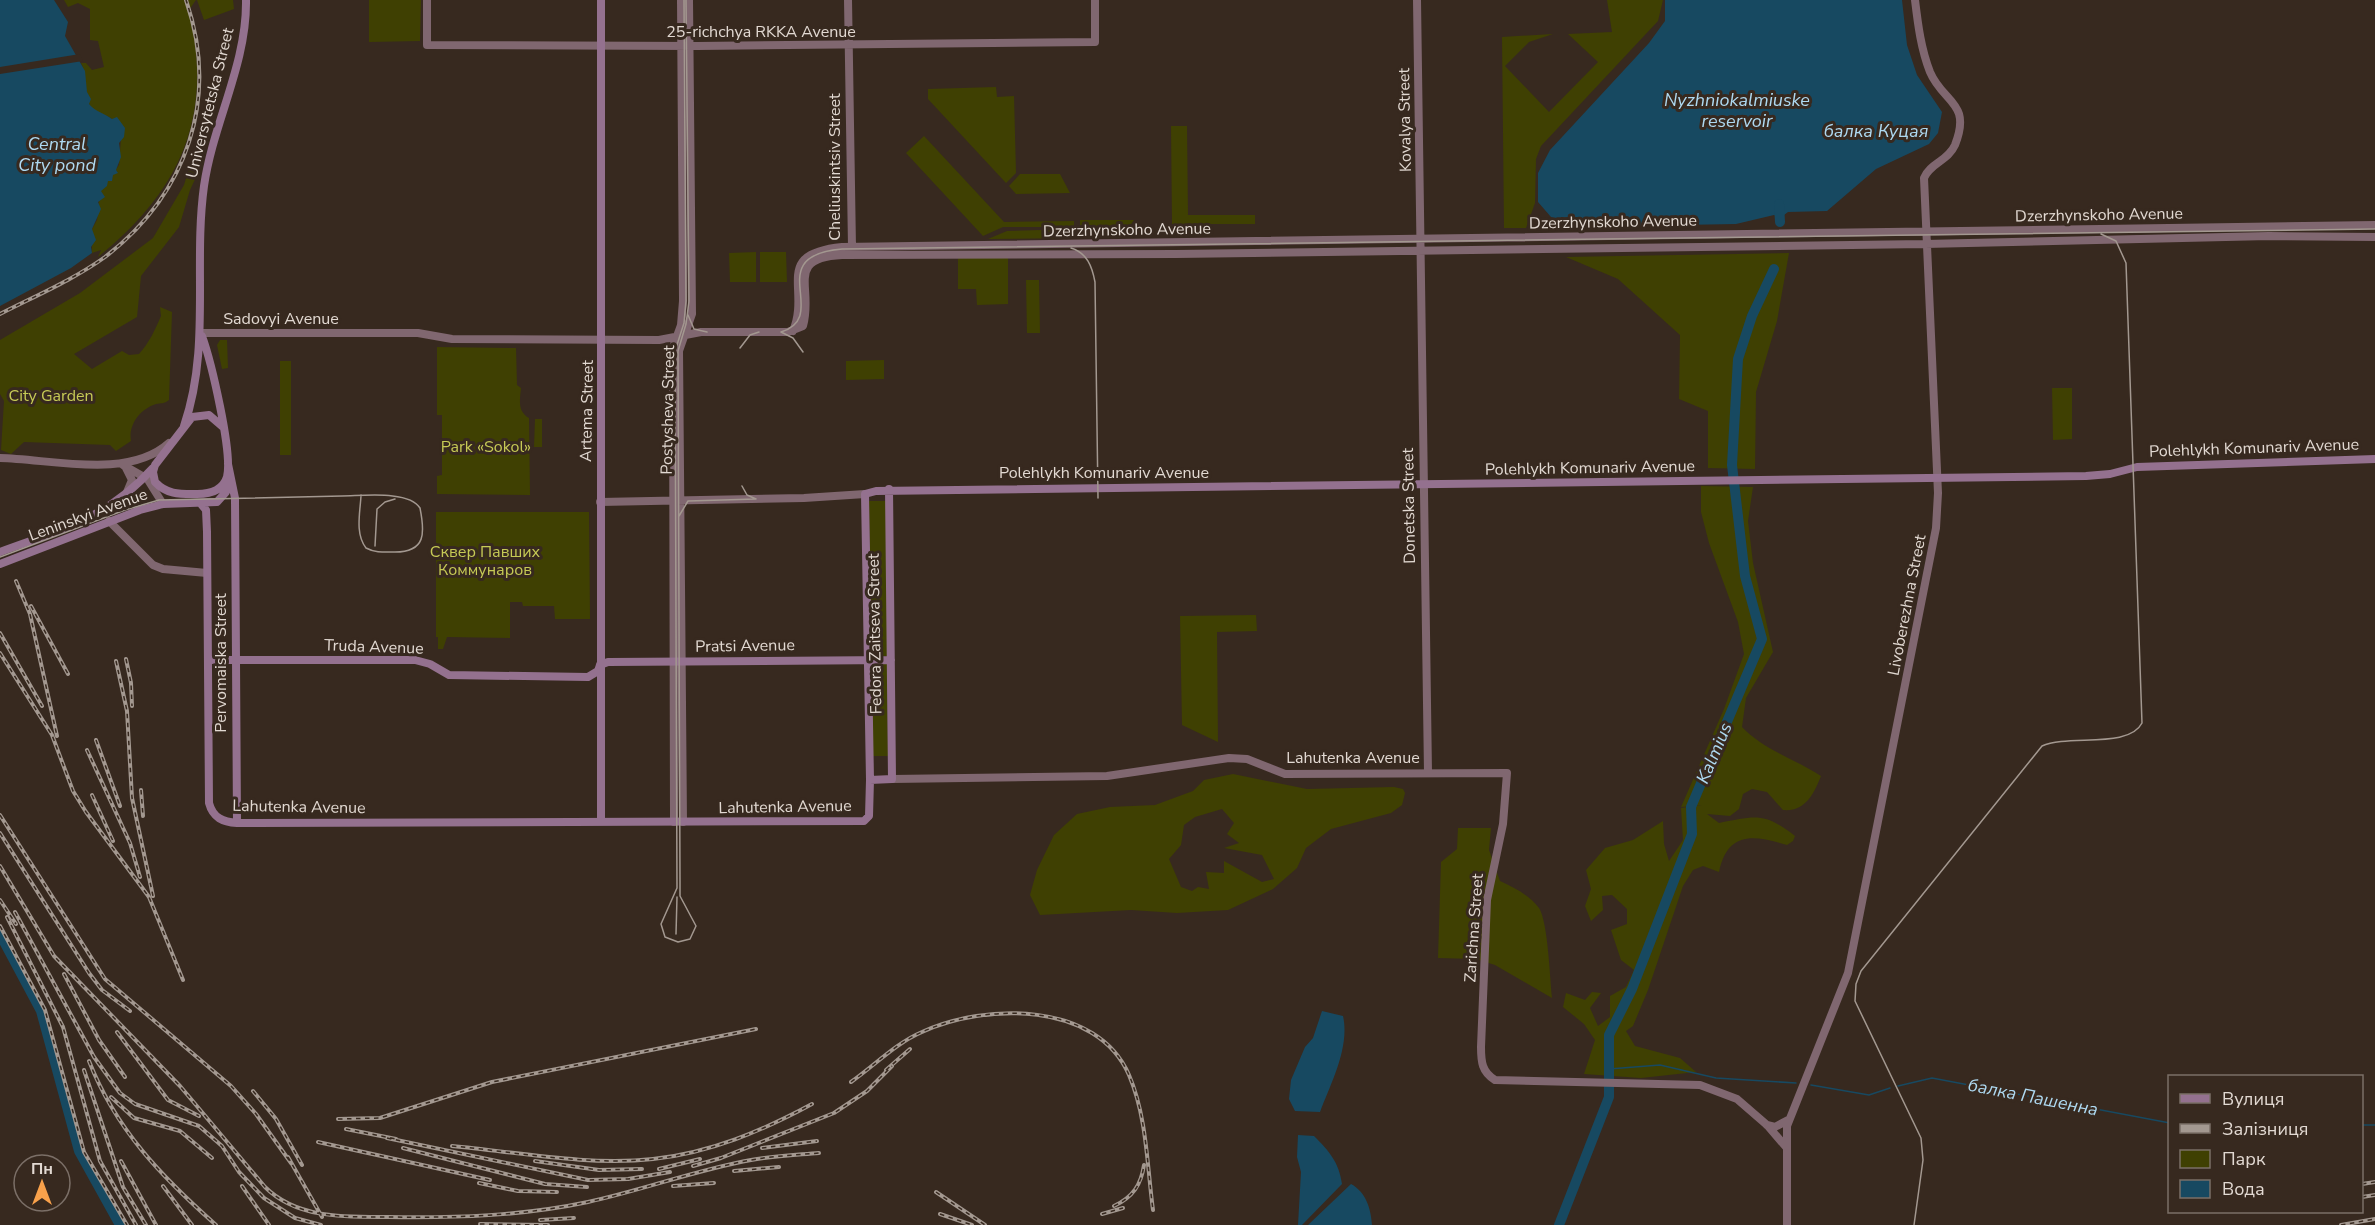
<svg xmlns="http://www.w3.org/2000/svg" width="2375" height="1225" font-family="'Nunito Sans',sans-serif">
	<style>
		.green { fill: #3f4002; fill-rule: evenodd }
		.water { fill: #174961 }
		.pier { fill: #37291f }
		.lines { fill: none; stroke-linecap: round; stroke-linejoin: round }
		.stream { stroke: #174961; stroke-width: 1.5 }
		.river { stroke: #174961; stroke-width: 10 }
		.secondary { stroke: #806770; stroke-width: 8 }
		.primary { stroke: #94718f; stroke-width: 8 }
		.tram { stroke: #a39890; stroke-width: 1.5 }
		.rail-casing { stroke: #a39890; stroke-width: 4 }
		.rail { stroke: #37291f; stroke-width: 1.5; stroke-dasharray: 4.5; stroke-linecap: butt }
		.labels { text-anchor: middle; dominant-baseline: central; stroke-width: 6; stroke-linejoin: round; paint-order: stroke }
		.street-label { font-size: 16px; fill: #e2d9d2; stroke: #37291f }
		.park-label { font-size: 16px; fill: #c6ca55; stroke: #37291f }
		.water-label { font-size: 18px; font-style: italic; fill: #aed9f1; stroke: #37291f }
	</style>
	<rect width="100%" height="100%" fill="#37291f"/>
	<path class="green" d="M 64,0 L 196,0 L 189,10 C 214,116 181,190 98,257 L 101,250 L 92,253 L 92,229 L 97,220 L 100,191 L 119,165 L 121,138 L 112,119 C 107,115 100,114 94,110 C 83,103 88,76 81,63 L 86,63 L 92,70 L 104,67 L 98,41 L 90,40 L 90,9 L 78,3 L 68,7 Z
		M 197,0 L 233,0 L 234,9 L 204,20 Z
		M 369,0 L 421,0 L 420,41 L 369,42 Z
		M 1607,0 L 1663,0 L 1658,21 L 1541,146 L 1536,159 L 1535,203 L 1526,228 L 1504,228 L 1502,37 L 1553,34 L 1529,42 L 1505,66 L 1549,112 L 1598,62 L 1568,34 L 1612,32 Z
		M 996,87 L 997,97 L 1014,96 L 1016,173 L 1006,183 L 928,99 L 928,89 Z
		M 206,112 L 212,118 L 199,171 L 190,190 L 179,227 L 141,276 L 137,317 L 74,354 L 92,369 L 122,351 L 129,355 L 139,354 C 149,343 155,330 161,316 L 160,307 L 172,312 L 169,400 C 164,404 161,403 156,404 C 140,409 128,425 131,441 L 116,451 L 110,445 L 24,442 L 11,454 L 1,450 L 4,401 L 0,394 L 0,340 L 80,293 L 153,238 L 184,185 Z
		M 1171,126 L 1187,126 L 1188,215 L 1255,215 L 1255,224 L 1172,224 Z
		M 924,136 L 1004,222 L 1074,221 L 1074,227 L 1003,227 L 983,236 L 906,153 Z
		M 1020,174 L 1060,174 L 1070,193 L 1016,194 L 1009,186 Z
		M 1080,220 L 1134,220 L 1129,227 L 1080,227 Z
		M 1074,229 L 1074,238 L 988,239 L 1007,231 Z
		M 1080,229 L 1128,229 L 1125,237 L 1081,238 Z
		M 756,252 L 756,282 L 730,282 L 729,253 Z
		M 760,252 L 786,252 L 787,282 L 760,282 Z
		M 1789,253 L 1777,321 L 1756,392 L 1755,469 L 1708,468 L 1708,411 L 1679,399 L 1680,335 L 1618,279 L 1566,257 Z
		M 1008,255 L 1008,304 L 977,305 L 976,289 L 958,289 L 958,256 Z
		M 1026,280 L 1039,280 L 1040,333 L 1027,333 Z
		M 220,340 L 227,340 L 228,368 L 222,369 L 217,345 Z
		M 437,347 L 516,348 L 517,385 L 521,388 C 520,399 517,411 529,418 L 530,495 L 437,494 L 437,476 L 442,475 L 442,415 L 437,415 Z
		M 884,360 L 884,379 L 846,380 L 846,361 Z
		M 280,361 L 291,361 L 291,455 L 280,455 Z
		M 2052,388 L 2072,388 L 2072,439 L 2053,440 Z
		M 535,419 L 542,419 L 542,447 L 534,447 Z
		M 1701,486 L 1753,487 L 1748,521 L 1753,563 L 1773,652 L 1746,698 L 1742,727 C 1764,750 1795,759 1821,776 C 1814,794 1805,812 1783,810 L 1767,792 L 1752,789 L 1743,794 L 1739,809 L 1730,816 L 1707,814 L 1719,823 C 1756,816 1764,812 1795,836 L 1793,841 L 1787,845 C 1753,835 1728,831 1719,872 L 1703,866 L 1693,870 L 1683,886 L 1648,990 L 1633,1026 L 1626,1031 L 1635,1046 L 1680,1058 L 1696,1072 L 1641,1078 L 1584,1074 L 1595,1040 L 1584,1024 L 1563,1007 L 1566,993 L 1585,1000 L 1592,992 L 1601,993 L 1590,1008 L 1598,1026 L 1610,1017 L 1610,996 L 1626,987 L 1634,970 L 1621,960 L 1611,930 L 1627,924 L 1627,909 L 1612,895 L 1602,896 L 1603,910 L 1591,921 L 1585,906 L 1591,889 L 1586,870 L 1605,848 L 1633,840 L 1663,821 L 1664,844 L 1669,861 L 1683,840 L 1681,808 L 1702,805 L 1681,807 L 1724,709 L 1744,654 L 1738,622 L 1709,543 L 1701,512 Z
		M 869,501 L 887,501 L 889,656 L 871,656 Z
		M 436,512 L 589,512 L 590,619 L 555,619 L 554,606 L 523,606 L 522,602 L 510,602 L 510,638 L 447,637 L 443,649 L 438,649 L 438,637 L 436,637 Z
		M 1256,615 L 1257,631 L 1217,632 L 1218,742 L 1182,725 L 1180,616 Z
		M 887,664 L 888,756 L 872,756 L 871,665 Z
		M 1233,774 L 1307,789 L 1394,787 L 1403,789 L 1405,793 L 1402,805 L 1391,813 L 1331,829 L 1306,848 L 1297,868 L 1273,889 L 1228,910 L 1177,913 L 1131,910 L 1040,915 L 1030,895 L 1037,870 L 1054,835 L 1077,814 L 1110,807 L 1155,805 L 1193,791 L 1204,780 ZM 1222,809 L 1234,823 L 1227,834 L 1239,843 L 1224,848 L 1262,855 L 1274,879 L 1262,882 L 1224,861 L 1224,873 L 1206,872 L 1209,889 L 1198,887 L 1192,891 L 1181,887 L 1169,859 L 1181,845 L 1184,825 L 1195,817 Z
		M 1458,828 L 1491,828 L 1489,850 L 1500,881 C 1515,888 1529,895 1539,908 C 1548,922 1550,979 1552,998 L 1495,965 L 1476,959 L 1438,958 L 1441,862 L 1457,849 Z"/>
	<path class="water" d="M 0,0 L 54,0 L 68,22 L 65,36 L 85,71 L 87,92 L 91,99 L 89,104 C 96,112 104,113 112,119 L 117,117 L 125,128 L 124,137 L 119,143 L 121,157 L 116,170 L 118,173 L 113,175 L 112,181 L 108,181 L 107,186 L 101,191 L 105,197 L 98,202 L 101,209 L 92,229 L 96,240 L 91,247 L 92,253 L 71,268 L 0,306 Z
		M 1665,0 L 1902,0 L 1907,45 L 1917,75 L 1942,112 L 1938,133 L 1929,144 L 1876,169 L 1827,211 L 1788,212 L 1780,218 L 1774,215 L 1736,224 L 1569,227 L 1551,217 L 1538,202 L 1538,173 L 1550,150 L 1649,43 L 1665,21 Z
		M 1322,1011 L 1343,1016 C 1350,1047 1331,1083 1320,1112 L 1295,1111 L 1289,1099 L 1291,1080 L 1305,1047 L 1313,1038 Z
		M 1298,1135 L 1314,1136 C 1329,1151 1339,1162 1342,1184 L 1302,1225 L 1298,1225 L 1301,1172 L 1297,1157 Z
		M 1351,1184 C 1366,1192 1371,1209 1372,1225 L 1308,1225 Z"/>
	<path class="pier" d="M 80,54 L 83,61 L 0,74 L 0,67 Z"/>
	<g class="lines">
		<path class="stream" d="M 1609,1069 L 1660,1065 L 1716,1078 L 1796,1083
			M 1811,1085 L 1869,1095 L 1890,1088
			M 1898,1086 L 1932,1078 L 2170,1123
			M 2362,1125 L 2375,1125"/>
		<path class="river" d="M 1779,204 L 1780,222
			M 0,934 L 41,1011 L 79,1151 L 120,1225
			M 1559,1225 L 1609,1097 L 1609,1035 L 1632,989 L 1692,834 L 1691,807 L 1762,639 L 1745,576 L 1732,465 L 1738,359 L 1752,316 L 1774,269"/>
		<path class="secondary" d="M 427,0 L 427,45 L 697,46 L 1095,42 L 1095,0
			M 848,0 L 852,247
			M 1417,0 L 1428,773
			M 793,331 C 811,288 772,254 842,247 L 2375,225
			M 201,333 L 418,333 L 452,339 L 659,340 L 701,332 L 788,332 L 803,326 C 814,288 784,258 842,255 L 1176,254 L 1925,244 L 2269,236 L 2375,237
			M 0,458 C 51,459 128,480 169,443
			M 123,465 L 158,485
			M 126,468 L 132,480 L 127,492
			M 148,480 L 163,504
			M 600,502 L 804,498 L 865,494
			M 109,521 L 153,565 L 163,569 L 207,573
			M 892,779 L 1107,776 L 1229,758 L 1247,759 L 1285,774 L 1507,773 L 1503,824 L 1487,900 L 1481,1047 C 1481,1062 1482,1072 1495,1080 L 1700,1085 L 1737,1099 L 1767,1125 L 1786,1147
			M 674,822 L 673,347 L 681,325 L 683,301 L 681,0
			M 683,822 L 679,351 L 692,314 L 689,0
			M 1767,1125 L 1775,1127 L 1788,1120
			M 1787,1225 L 1787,1126 L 1848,973 L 1936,528 L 1938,493 L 1924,178 C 1930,163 1948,161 1955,145 C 1972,102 1943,103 1930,72 C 1921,49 1918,25 1915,0"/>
		<path class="primary" d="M 601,0 L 601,822
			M 202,336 C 211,361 233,453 227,477 C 223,490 210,494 197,494 C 181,494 167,495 155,482 L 153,472 L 155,465 L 192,417 L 209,415 L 223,427
			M 184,426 C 211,348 193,266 204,186 C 213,123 247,64 246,0
			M 228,464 L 235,498 L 237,823
			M 201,504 L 206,510 L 207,532 L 209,803 C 213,818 223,822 237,823 L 864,821 L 869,816 L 870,780 L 892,779 L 889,489
			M 0,552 C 62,529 107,519 153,468
			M 0,564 L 140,510 L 163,504 L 217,502 L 226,492 L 228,479
			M 208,660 L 415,660 L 430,664 L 449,675 L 588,677 L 598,671 L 600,665
			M 600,665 L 608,662 L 891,660
			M 870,780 L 865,494 L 876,491 L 2086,476 L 2110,474 L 2137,467 L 2375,459"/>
		<path class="tram" d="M 684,0 L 686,301 L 684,323 L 675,351 L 677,888 L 661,924 L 665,937 L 678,942 L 690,939 L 696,926 L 680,896 L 680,881 L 678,351 L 686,324 L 689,301 L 686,0
			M 1071,248 C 1087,253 1092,266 1095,282 L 1098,498
			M 688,315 L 694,329 L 707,332
			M 781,332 C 832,316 760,256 842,249 L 2375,229
			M 781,332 L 793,338 L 803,352
			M 740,348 L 750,335 L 759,332
			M 742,486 L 747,495 L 756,499
			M 679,516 L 688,501 L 756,499
			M 375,546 L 377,509 L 385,502 L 395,499
			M 0,557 L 125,510 L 159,500 L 342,496 C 362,496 409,490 420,508 C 425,533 426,552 395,552 C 385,552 375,553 366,548 C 355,534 360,513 361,496 L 361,495
			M 676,934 L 677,897
			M 1914,1225 L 1923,1160 L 1921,1138 L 1855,1001 L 1856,984 L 1861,971 L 2042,746 C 2068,734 2129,749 2142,723 L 2126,263 L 2116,241 L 2101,234"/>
		<g class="rail-casing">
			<path id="rail" d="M 0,314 C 35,296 73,280 105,257 C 187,194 220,99 186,0
				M 16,581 L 30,614 L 57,736
				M 31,606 L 68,674
				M 0,633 L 42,706
				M 0,653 L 52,735 L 73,791 L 86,812 L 149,897 L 183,980
				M 126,659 L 131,683 L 132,706
				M 116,661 L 127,711 L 132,798 L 153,896
				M 96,740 L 120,806
				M 87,750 L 130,843 L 140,877
				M 141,790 L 143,816
				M 92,795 L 113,841
				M 0,815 L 105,979 L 231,1086 L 256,1114 L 291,1163
				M 0,833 L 89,973 L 102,990 L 130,1011
				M 0,866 L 54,956 L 180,1086 L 265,1187 C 297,1219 346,1217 389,1217 C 456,1218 522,1216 588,1202 C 643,1190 696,1170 751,1160 C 773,1156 796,1155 819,1153
				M 0,900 L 16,924
				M 15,912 L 94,1057 L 120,1093 L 135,1104 L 199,1126 L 222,1146 L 239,1172 L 264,1198 L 295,1218 L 321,1225
				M 7,917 L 63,1027 L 100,1161 L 136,1225
				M 0,926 L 45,1010 L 84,1152 L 127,1225
				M 64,974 L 99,1040 L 125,1077
				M 117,1032 L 168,1100 L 199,1116
				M 89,1061 C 116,1130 162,1177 216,1225
				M 84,1070 L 123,1187 L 146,1225
				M 886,1070 L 910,1049
				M 851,1082 C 874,1066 896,1043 922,1032 C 985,1003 1097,1001 1129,1075 C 1147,1117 1147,1166 1153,1210
				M 253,1091 L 276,1119 L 302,1165
				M 111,1097 L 134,1118 L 180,1131 L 212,1158
				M 338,1119 L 380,1118 L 492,1082 L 756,1029
				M 346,1129 L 396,1139
				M 387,1138 L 588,1180 L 628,1179 L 670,1172
				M 318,1142 L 490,1180
				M 452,1146 C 517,1152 587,1166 653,1159 C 710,1153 762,1131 812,1104
				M 403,1148 L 545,1184 L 587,1187
				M 762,1148 L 817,1141
				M 288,1157 L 322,1217
				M 121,1161 L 156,1225
				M 535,1161 L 599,1170 L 642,1169
				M 693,1166 L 721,1158 L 834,1113 L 867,1091 L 892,1066
				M 659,1169 L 700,1159
				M 734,1171 L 779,1167
				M 479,1183 L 518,1191 L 557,1192
				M 2362,1184 L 2375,1182
				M 163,1186 L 192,1225
				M 242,1186 L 269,1225
				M 673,1186 L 714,1183
				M 936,1192 L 985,1225
				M 2362,1197 L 2375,1195
				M 1114,1206 C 1133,1197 1141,1185 1144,1165
				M 940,1214 L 972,1225
				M 1102,1214 L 1123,1208
				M 540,1220 L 574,1218
				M 480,1224 L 548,1225
				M 2341,1225 L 2375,1219"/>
		</g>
		<use href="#rail" class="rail"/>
	</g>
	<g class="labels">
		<g class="street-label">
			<text x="761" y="32">25-richchya RKKA Avenue</text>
			<text transform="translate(210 103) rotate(-76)">Universytetska Street</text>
			<text transform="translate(1405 120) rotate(-91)">Kovalya Street</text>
			<text transform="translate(835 167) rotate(-90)">Cheliuskintsiv Street</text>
			<text transform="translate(2099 215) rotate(-1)">Dzerzhynskoho Avenue</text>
			<text transform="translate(1613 222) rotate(-1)">Dzerzhynskoho Avenue</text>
			<text transform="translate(1127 230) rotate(-1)">Dzerzhynskoho Avenue</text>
			<text x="281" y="319">Sadovyi Avenue</text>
			<text transform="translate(668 410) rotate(-89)">Postysheva Street</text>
			<text transform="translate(587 411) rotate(-89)">Artema Street</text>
			<text transform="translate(2254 448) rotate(-2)">Polehlykh Komunariv Avenue</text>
			<text transform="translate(1590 468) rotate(-1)">Polehlykh Komunariv Avenue</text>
			<text x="1104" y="473">Polehlykh Komunariv Avenue</text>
			<text transform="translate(1409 506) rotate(-91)">Donetska Street</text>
			<text transform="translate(88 515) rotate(-20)">Leninskyi Avenue</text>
			<text transform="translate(1907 605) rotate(-79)">Livoberezhna Street</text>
			<text transform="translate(875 634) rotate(-91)">Fedora Zaitseva Street</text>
			<text transform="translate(745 646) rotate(-1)">Pratsi Avenue</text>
			<text transform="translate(374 647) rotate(2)">Truda Avenue</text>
			<text transform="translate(221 663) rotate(-90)">Pervomaiska Street</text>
			<text x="1353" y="758">Lahutenka Avenue</text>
			<text transform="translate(299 807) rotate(1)">Lahutenka Avenue</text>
			<text transform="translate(785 807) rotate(-1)">Lahutenka Avenue</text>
			<text transform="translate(1474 928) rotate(-86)">Zarichna Street</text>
		</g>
		<g class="park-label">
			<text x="51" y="396">City Garden</text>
			<text x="486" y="447">Park «Sokol»</text>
			<text x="485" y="552">Сквер Павших<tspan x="485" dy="18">Коммунаров</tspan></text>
		</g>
		<g class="water-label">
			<text x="1737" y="100">Nyzhniokalmiuske<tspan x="1737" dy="21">reservoir</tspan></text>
			<text x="1876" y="131">балка Куцая</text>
			<text x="57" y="144">Central<tspan x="57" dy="21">City pond</tspan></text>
			<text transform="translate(1714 753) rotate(-67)">Kalmius</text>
			<text transform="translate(2033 1097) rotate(11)">балка Пашенна</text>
		</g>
	</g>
	<rect x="2168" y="1075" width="195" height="138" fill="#37291f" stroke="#7b6f67" stroke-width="1.5"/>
	<rect x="2180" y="1094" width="30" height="9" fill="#94718f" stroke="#7b6f67" stroke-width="1.5"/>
	<text x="2222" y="1105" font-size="18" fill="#e2d9d2">Вулиця</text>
	<rect x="2180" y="1124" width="30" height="9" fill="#a39890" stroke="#7b6f67" stroke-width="1.5"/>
	<text x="2222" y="1135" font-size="18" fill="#e2d9d2">Залізниця</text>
	<rect x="2180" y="1150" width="30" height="18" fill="#3f4002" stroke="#7b6f67" stroke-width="1.5"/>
	<text x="2222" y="1165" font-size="18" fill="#e2d9d2">Парк</text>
	<rect x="2180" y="1180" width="30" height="18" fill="#174961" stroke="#7b6f67" stroke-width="1.5"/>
	<text x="2222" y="1195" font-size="18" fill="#e2d9d2">Вода</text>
	<g transform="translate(42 1183)"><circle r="28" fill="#37291f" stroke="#7b6f67" stroke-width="1.5"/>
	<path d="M0-4.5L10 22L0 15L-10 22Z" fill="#f8a14b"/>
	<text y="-9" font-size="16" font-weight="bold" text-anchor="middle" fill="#e2d9d2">Пн</text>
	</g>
</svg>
